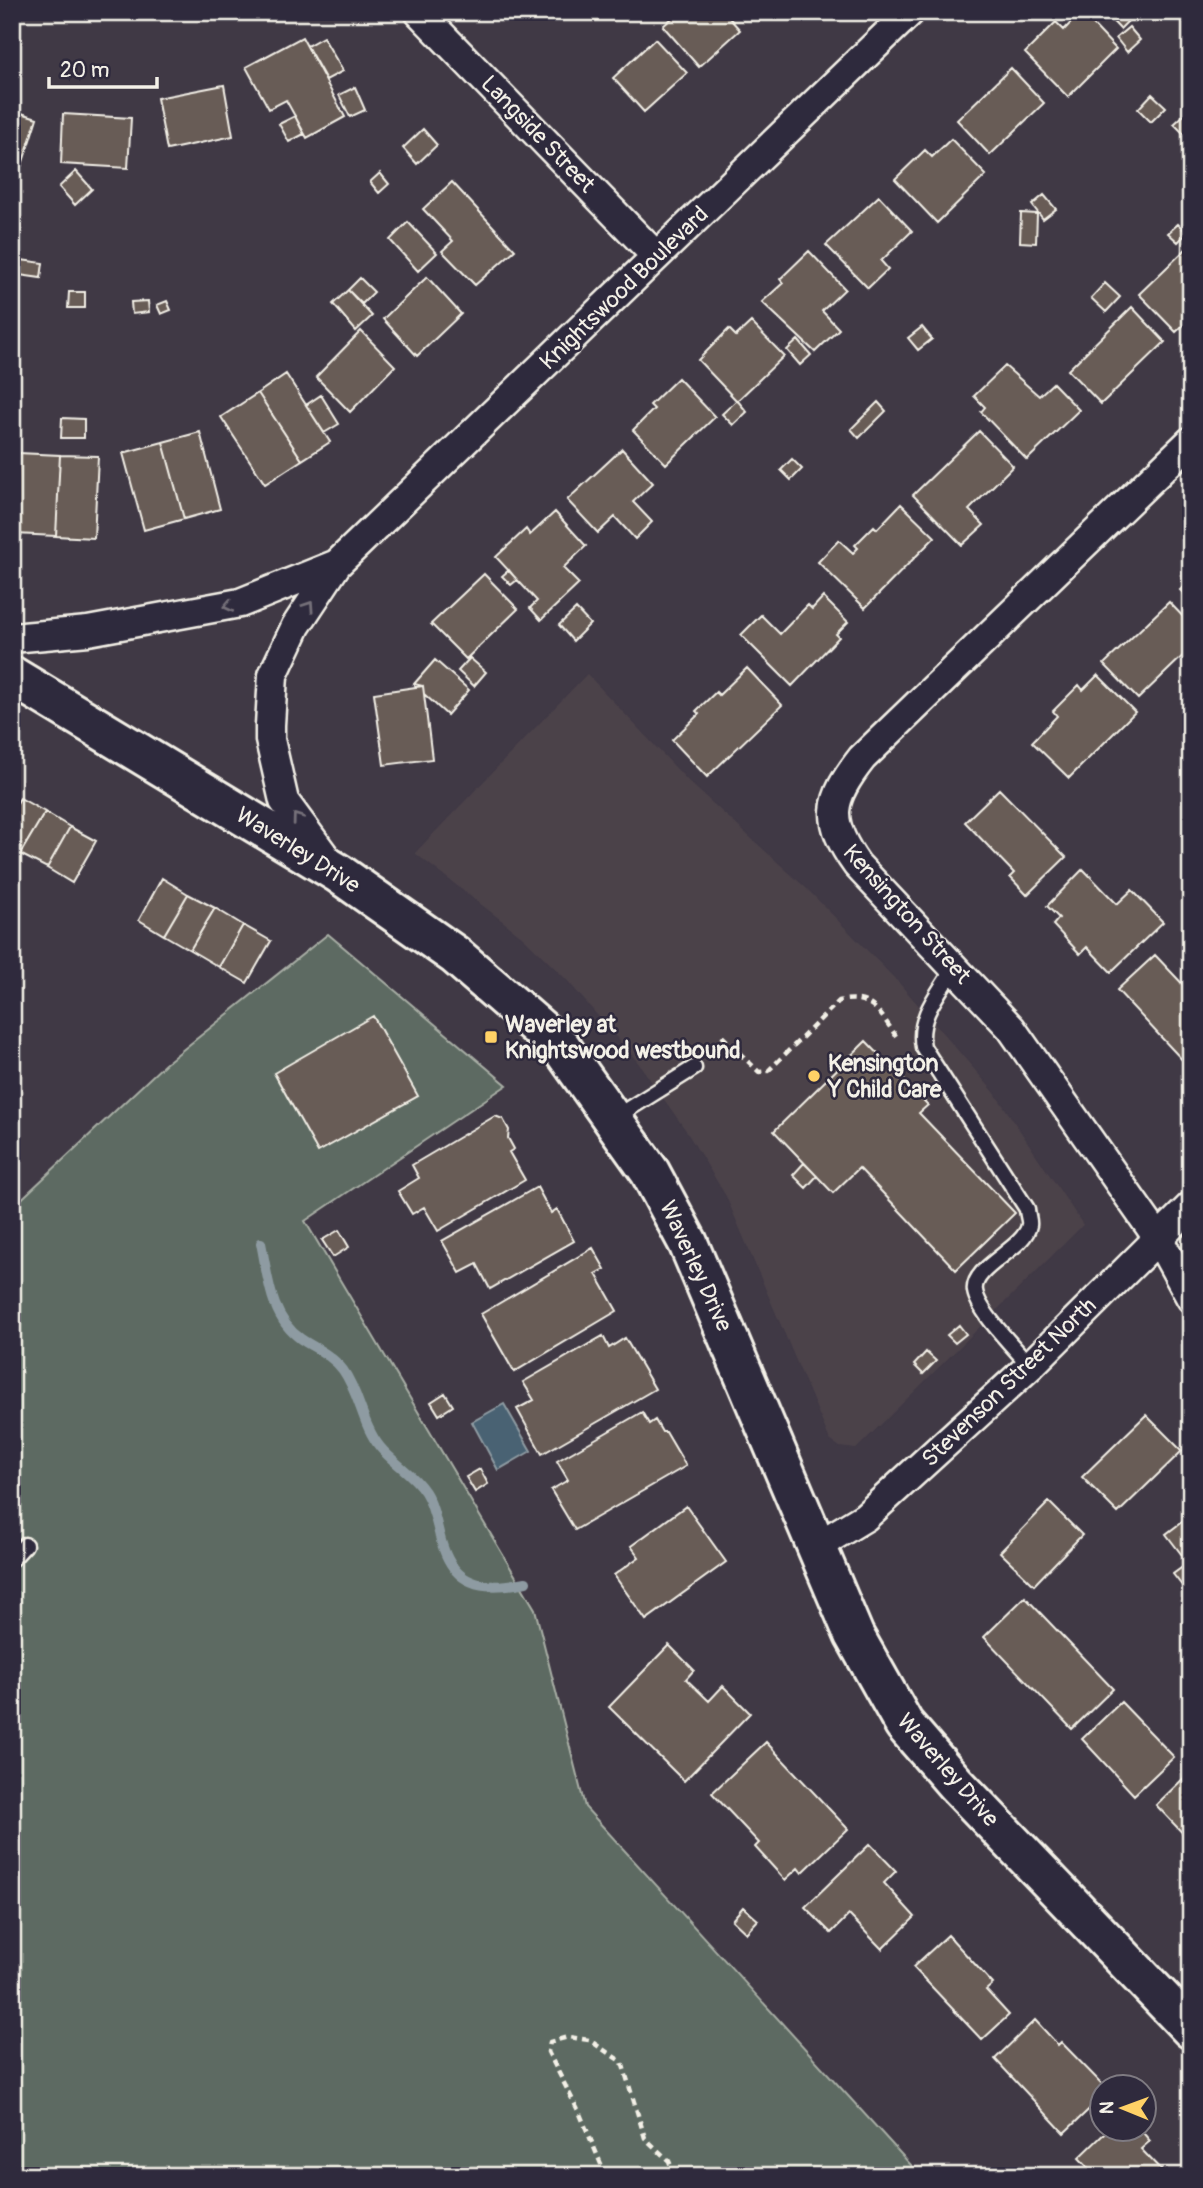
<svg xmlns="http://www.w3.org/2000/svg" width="1203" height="2188" font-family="Pangolin,sans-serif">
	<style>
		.built { fill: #4c434a }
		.green { fill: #5d6b62; stroke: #a8aea5; stroke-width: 2 }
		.water { fill: #4a6273; stroke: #8e9ba2; stroke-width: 2 }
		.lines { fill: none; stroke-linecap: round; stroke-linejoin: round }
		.stream { stroke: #8e9ba2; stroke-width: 10 }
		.building { fill: #685b57; stroke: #f4f1e8; stroke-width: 2 }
		.lane-casing { stroke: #f4f1e8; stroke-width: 19 }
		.street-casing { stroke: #f4f1e8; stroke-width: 33 }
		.secondary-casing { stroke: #f4f1e8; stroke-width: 44 }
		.path { stroke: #f4f1e8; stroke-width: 4.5; stroke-dasharray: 7 5; stroke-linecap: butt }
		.lane { stroke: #2f2a3d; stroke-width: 14 }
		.street { stroke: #2f2a3d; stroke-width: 28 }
		.secondary { stroke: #2f2a3d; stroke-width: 38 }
		.oneway { stroke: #747079 }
		.poi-dot { fill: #ffd166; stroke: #2f2a3d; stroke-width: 2.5 }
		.labels { text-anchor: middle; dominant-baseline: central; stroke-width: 5; stroke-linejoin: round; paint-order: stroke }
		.street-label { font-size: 23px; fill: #f4f1e8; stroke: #2f2a3d }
		.poi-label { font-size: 23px; font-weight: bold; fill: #f4f1e8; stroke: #2f2a3d; text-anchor: start }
	</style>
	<rect width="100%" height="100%" fill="#403945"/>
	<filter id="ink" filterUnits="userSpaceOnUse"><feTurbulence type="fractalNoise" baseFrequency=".0143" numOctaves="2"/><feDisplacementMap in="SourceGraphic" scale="14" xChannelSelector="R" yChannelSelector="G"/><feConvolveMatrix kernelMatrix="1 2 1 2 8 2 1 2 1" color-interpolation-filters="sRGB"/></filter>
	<g filter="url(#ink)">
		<path class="built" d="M 587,674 L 689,782 L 807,889 L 898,982 L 994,1092 L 1083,1225 L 856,1449 L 840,1447 L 830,1440 L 726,1196 L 685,1129 L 637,1061 L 567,980 L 523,937 L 415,853 Z"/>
		<path class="green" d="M 328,934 L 507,1085 L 305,1221 L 535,1609 L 585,1807 L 921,2176 L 12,2176 L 12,1208 L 165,1064 Z"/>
		<path class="water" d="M 504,1404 L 531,1451 L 498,1470 L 472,1422 Z"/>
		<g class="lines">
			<path class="stream" d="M 261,1243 C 268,1276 270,1318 301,1339 C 316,1349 332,1355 343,1370 C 360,1394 362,1425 380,1447 C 394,1464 413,1473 425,1492 C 439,1514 437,1546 453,1567 C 470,1591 502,1587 526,1582"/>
		</g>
		<path class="building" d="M 679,12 L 724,12 L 740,30 L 699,67 L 663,26 Z
			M 1081,12 L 1116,49 L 1068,97 L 1025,53 L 1056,22 L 1064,30 Z
			M 1104,12 L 1137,12 L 1120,29 Z
			M 1129,27 L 1140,40 L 1127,52 L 1116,38 Z
			M 302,37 L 345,117 L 307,138 L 286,100 L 269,109 L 246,67 Z
			M 323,37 L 343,71 L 326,80 L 307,46 Z
			M 655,39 L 687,73 L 644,112 L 613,78 Z
			M 1011,68 L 1044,103 L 990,155 L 957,120 Z
			M 224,85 L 233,136 L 167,150 L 157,98 Z
			M 355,87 L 365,110 L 350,117 L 339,95 Z
			M 1152,94 L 1166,107 L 1151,122 L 1138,109 Z
			M 12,104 L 17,105 L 15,111 L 37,118 L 22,165 L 12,163 Z
			M 63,114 L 131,118 L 128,168 L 61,164 Z
			M 1185,114 L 1191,121 L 1190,140 L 1174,124 Z
			M 295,116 L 304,134 L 289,142 L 279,124 Z
			M 423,129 L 437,145 L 417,164 L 403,148 Z
			M 951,139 L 986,175 L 937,223 L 895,179 L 925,150 L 932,157 Z
			M 76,171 L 92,189 L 75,205 L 59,187 Z
			M 380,173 L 389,184 L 379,193 L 370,182 Z
			M 452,182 L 515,250 L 475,285 L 442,251 L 453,241 L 423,209 Z
			M 1044,195 L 1056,209 L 1043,219 L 1032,205 Z
			M 879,196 L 912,231 L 881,261 L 888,269 L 868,288 L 826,245 Z
			M 1021,213 L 1037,214 L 1036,243 L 1020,242 Z
			M 408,222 L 437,253 L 418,271 L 390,240 Z
			M 1178,224 L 1187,233 L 1178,242 L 1168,233 Z
			M 1189,246 L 1191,318 L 1176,332 L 1139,294 Z
			M 809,251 L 845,289 L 822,311 L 839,329 L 815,352 L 762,302 L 783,283 L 780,279 Z
			M 21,260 L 43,263 L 41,278 L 19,275 Z
			M 427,277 L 461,314 L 417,356 L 383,319 Z
			M 360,278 L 374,292 L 362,304 L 348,290 Z
			M 1105,283 L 1120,297 L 1106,312 L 1091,298 Z
			M 348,290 L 372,316 L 356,331 L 333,304 Z
			M 69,292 L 85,292 L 85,308 L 68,308 Z
			M 148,301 L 149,312 L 132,314 L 131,302 Z
			M 167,301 L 171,310 L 161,314 L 157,305 Z
			M 1132,307 L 1165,342 L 1101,404 L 1068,370 Z
			M 751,322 L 784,356 L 737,401 L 698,360 L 729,329 L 736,336 Z
			M 922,327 L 932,339 L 918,350 L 908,338 Z
			M 361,331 L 395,366 L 350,412 L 316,377 Z
			M 798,340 L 811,355 L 800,365 L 787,350 Z
			M 1005,366 L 1039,396 L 1053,383 L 1079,410 L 1027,460 L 981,412 L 985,407 L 974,396 Z
			M 286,374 L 330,442 L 302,460 L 258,393 Z
			M 678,378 L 715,417 L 666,464 L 633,430 L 654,409 L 650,405 Z
			M 258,393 L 302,460 L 265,484 L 221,417 Z
			M 321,395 L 339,424 L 324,433 L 306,405 Z
			M 737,400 L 747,412 L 733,425 L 722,414 Z
			M 878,402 L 886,411 L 859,438 L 851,429 Z
			M 62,418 L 84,419 L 84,438 L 61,438 Z
			M 979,431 L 1013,466 L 969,510 L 984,525 L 962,545 L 913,495 Z
			M 200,432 L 220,509 L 184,519 L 163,442 Z
			M 163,442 L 184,519 L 144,530 L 123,453 Z
			M 622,449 L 653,483 L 633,502 L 652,522 L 635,539 L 615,517 L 598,533 L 567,500 Z
			M 18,453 L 60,455 L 56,536 L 15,534 Z
			M 60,455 L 98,456 L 94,538 L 56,536 Z
			M 792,459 L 802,469 L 791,480 L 781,470 Z
			M 901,504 L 935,537 L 865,608 L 818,562 L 839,540 L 853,553 L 858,548 L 855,545 L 874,526 L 877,529 Z
			M 555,512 L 586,546 L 563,568 L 579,584 L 541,620 L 530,608 L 537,601 L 496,557 L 526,529 L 530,535 Z
			M 509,570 L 517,580 L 511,585 L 502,576 Z
			M 484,574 L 518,609 L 466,659 L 431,624 Z
			M 1191,580 L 1191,601 L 1180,590 Z
			M 823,597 L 848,622 L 836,634 L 839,637 L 792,686 L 741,635 L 761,615 L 780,634 L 808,605 L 812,609 Z
			M 1169,602 L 1191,625 L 1191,648 L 1138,699 L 1104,664 Z
			M 576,609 L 590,624 L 573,641 L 559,625 Z
			M 470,658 L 486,672 L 474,686 L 458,671 Z
			M 435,660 L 469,690 L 447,715 L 424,694 L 423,686 L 414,684 Z
			M 747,668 L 782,705 L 707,777 L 672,740 L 699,714 L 696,711 L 716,692 L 719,695 Z
			M 1098,675 L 1135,712 L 1069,778 L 1032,742 L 1057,716 L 1053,711 L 1079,685 L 1083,690 Z
			M 423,686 L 432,759 L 384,765 L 374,693 Z
			M 999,789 L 1066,857 L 1027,895 L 1010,877 L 1014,873 L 965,822 Z
			M 20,798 L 45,812 L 20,854 L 12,849 L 12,811 Z
			M 45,812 L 70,827 L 47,868 L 20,854 Z
			M 70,827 L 96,841 L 72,883 L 47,868 Z
			M 1083,869 L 1117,904 L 1132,890 L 1163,922 L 1111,972 L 1087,947 L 1080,954 L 1053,925 L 1059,918 L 1047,906 Z
			M 162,878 L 188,894 L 164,935 L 139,920 Z
			M 188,894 L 215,908 L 190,950 L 164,935 Z
			M 215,908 L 243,925 L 219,967 L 190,950 Z
			M 243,925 L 271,941 L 247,983 L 219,967 Z
			M 1155,955 L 1191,993 L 1191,1061 L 1187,1065 L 1117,990 Z
			M 373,1016 L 418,1096 L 318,1152 L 274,1073 Z
			M 866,1041 L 928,1105 L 919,1113 L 1015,1213 L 956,1270 L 859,1168 L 833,1193 L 774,1131 Z
			M 495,1116 L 503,1119 L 509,1130 L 508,1138 L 514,1149 L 509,1152 L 525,1180 L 438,1231 L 424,1207 L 412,1214 L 398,1191 L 419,1178 L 412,1165 Z
			M 804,1163 L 817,1176 L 806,1188 L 793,1175 Z
			M 537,1187 L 551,1213 L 557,1209 L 574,1241 L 490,1289 L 477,1264 L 460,1273 L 442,1241 Z
			M 339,1230 L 349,1247 L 333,1257 L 322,1240 Z
			M 593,1248 L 605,1269 L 596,1274 L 617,1311 L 514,1372 L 481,1314 Z
			M 959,1325 L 966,1334 L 955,1343 L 947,1335 Z
			M 603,1336 L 609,1348 L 625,1338 L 655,1389 L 542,1454 L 517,1409 L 534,1400 L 523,1382 Z
			M 926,1352 L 936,1361 L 923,1374 L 914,1365 Z
			M 445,1393 L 453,1406 L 439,1415 L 431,1402 Z
			M 642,1412 L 649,1424 L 655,1420 L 662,1432 L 666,1432 L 686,1466 L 575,1530 L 551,1490 L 568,1480 L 557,1461 Z
			M 1146,1415 L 1182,1451 L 1118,1513 L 1082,1477 Z
			M 480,1469 L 488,1484 L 475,1492 L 466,1477 Z
			M 1049,1502 L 1082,1535 L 1034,1585 L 1000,1552 Z
			M 686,1506 L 726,1562 L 646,1620 L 614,1575 L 639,1557 L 631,1546 Z
			M 1191,1515 L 1191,1597 L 1173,1574 L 1188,1563 L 1166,1534 Z
			M 1025,1597 L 1113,1689 L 1072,1729 L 984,1637 Z
			M 669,1645 L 694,1670 L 686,1679 L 709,1701 L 723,1686 L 750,1713 L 684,1781 L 609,1707 Z
			M 1121,1702 L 1174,1757 L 1134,1795 L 1082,1739 Z
			M 766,1742 L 848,1829 L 802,1873 L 798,1868 L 785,1880 L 755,1847 L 759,1843 L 712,1793 Z
			M 1189,1773 L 1191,1775 L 1191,1842 L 1156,1805 Z
			M 870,1844 L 896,1871 L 884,1883 L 915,1917 L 882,1949 L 849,1915 L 831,1933 L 805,1907 Z
			M 743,1907 L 758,1920 L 746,1933 L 732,1920 Z
			M 948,1935 L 993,1984 L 986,1990 L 1009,2015 L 982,2040 L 913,1967 Z
			M 1035,2020 L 1058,2045 L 1061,2042 L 1104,2086 L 1102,2097 L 1064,2133 L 995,2059 Z
			M 1110,2128 L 1139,2128 L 1150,2141 L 1141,2149 L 1167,2176 L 1096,2176 L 1079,2158 Z"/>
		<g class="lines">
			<g class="lane-casing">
				<path id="lane" d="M 954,968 C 939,993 917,1017 923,1047 L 1027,1209 C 1027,1214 1030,1221 1029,1225 C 1025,1249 971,1267 975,1291 C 978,1312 1016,1349 1030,1366
					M 614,1118 L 694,1068
					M 12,1559 L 25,1545"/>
			</g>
			<g class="street-casing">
				<path id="street" d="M 419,12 L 656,256
					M 1191,441 L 862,758 C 829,800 825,820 857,865 L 1011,1028 L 1158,1238 L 1191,1298
					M 12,638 L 88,631 L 240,603 L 337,564
					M 329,862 L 284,801 L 270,740 L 270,725 L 273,675 L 296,626 L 337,564 L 910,12
					M 817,1546 L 865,1517 L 1030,1366 L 1191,1206"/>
			</g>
			<g class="secondary-casing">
				<path id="secondary" d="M 12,676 L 338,873 L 455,955 L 561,1047 L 650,1172 L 688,1243 L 854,1635 L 904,1724 L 955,1783 L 1191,2029"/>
			</g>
			<path class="path" d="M 722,1036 L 759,1072 L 768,1071 L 839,1001 C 872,994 879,1012 896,1036
				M 606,2176 L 580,2114 L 548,2052 L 550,2042 L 568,2037 L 589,2040 L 622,2062 L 645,2138 L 669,2161 L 675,2176"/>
			<use href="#lane" class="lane"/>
			<use href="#street" class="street"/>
			<use href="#secondary" class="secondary"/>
		</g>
		<defs><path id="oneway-chevron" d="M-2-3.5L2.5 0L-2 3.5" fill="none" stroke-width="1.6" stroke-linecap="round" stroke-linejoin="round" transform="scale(1.75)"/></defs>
		<g class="oneway">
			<use href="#oneway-chevron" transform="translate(228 606) rotate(168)"/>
			<use href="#oneway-chevron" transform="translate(309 606) rotate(-56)"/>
			<use href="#oneway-chevron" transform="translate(297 818) rotate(-126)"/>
		</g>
	</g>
	<g class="poi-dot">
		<rect x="484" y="1030" width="14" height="14" rx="3.5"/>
		<circle cx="814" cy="1076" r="7"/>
	</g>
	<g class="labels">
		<g class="street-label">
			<text transform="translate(538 134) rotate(46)">Langside Street</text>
			<text transform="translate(624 288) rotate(-44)">Knightswood Boulevard</text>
			<text transform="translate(298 850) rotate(32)">Waverley Drive</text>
			<text transform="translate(907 914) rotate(48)">Kensington Street</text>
			<text transform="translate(696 1266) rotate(65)">Waverley Drive</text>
			<text transform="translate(1009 1382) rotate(-44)">Stevenson Street North</text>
			<text transform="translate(948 1770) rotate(49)">Waverley Drive</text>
		</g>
		<g class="poi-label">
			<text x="505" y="1024">Waverley at<tspan x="505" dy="26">Knightswood westbound</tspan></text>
			<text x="828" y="1063">Kensington<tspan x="828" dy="26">Y Child Care</tspan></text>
		</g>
	</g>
	<rect width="1203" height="2188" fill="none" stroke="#2f2a3d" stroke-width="42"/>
	<rect x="21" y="21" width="1161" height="2146" fill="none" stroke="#f4f1e8" stroke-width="2.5" filter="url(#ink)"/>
	<g transform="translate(1123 2108) rotate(271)"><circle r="33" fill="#2f2a3d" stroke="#7e7a81" stroke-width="2"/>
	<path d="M0-5L12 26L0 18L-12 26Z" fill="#ffd166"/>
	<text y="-10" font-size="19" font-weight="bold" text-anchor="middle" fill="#f4f1e8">N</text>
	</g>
	<path d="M49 77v10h108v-10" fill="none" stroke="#f4f1e8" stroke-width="3.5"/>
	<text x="60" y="77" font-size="21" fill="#f4f1e8" stroke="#2f2a3d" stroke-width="5" paint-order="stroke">20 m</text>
</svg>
